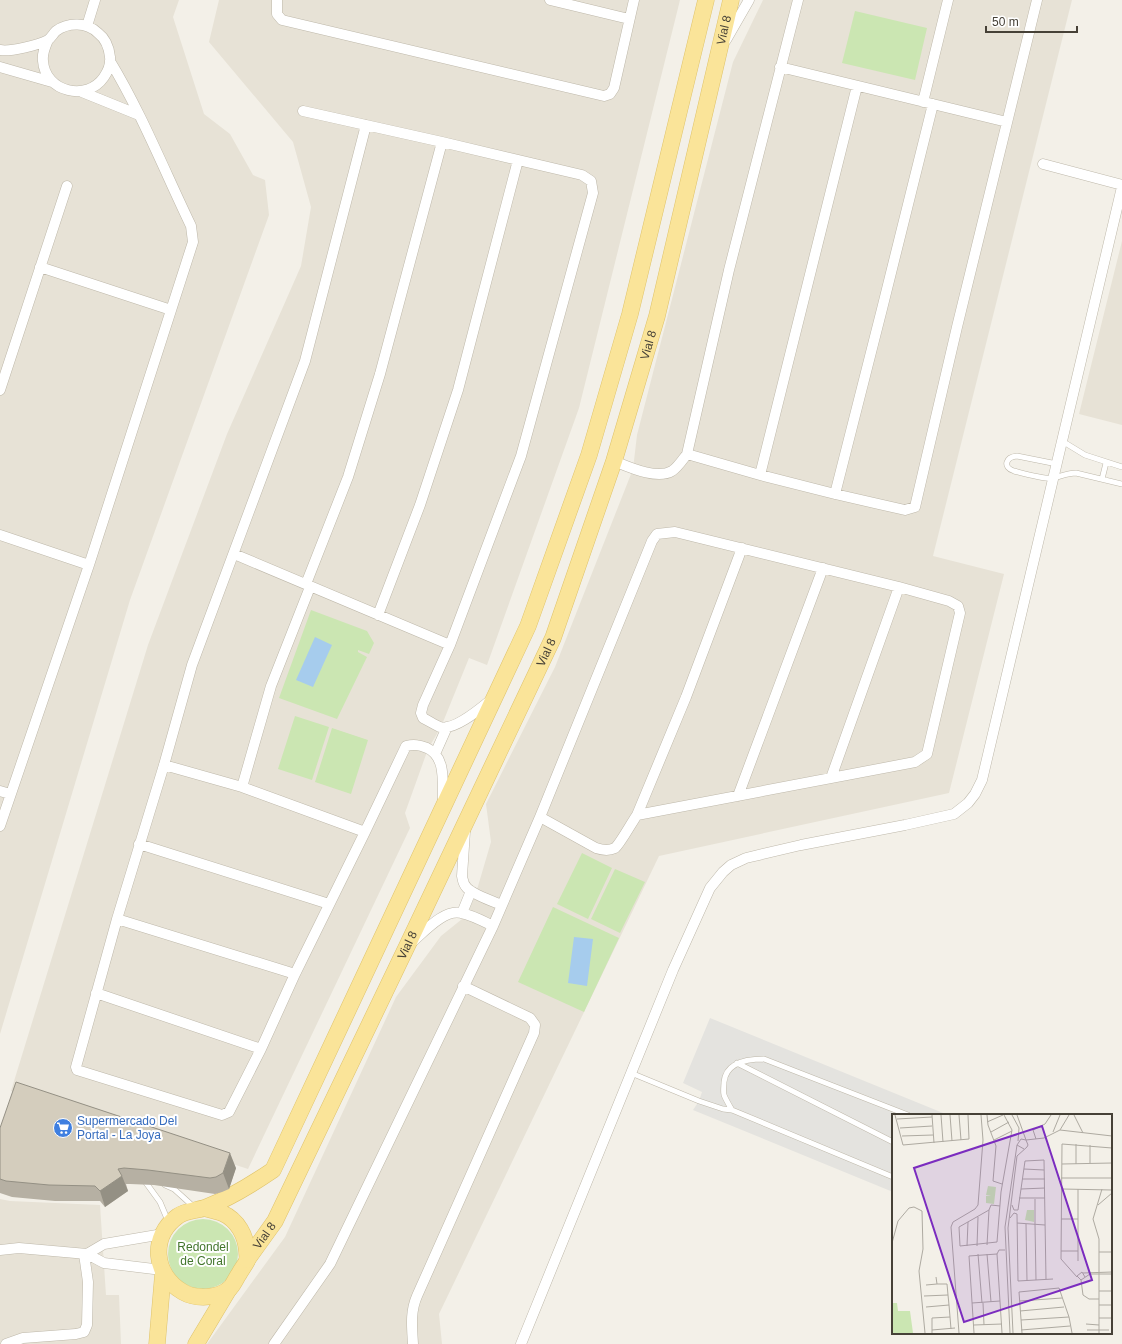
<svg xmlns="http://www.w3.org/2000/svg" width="1122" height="1344" font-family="Helvetica,sans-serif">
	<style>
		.residential { fill: #e7e2d6 }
		.green { fill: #cbe6b2 }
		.parking { fill: #e4e3df }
		.water { fill: #a6cced }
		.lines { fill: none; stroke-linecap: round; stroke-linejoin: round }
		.lane-casing { stroke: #beb8aa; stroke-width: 6 }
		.street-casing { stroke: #beb8aa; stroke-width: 11 }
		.primary-casing { stroke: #dfc36a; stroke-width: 17 }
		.lane { stroke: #fff; stroke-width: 5 }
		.street { stroke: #fff; stroke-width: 10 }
		.primary { stroke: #fae499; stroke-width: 16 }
		.wall { fill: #b6b0a3 }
		.shaded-wall { fill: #949084 }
		.building { fill: #d4cdbd; stroke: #949084 }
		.labels { text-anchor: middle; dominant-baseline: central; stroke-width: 4; stroke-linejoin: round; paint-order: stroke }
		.street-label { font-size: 12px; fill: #464137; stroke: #fff }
		.shop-label { font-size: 12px; fill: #366cbe; stroke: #fff; text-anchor: start }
		.park-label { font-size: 12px; fill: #43762c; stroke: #fff }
		.inset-road { fill: none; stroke: #aeaaa1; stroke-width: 1 }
		.view { fill: #7b2cbf; fill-opacity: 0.15; stroke: #7b2cbf; stroke-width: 2 }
		.inset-edge { fill: none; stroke: #464137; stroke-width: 2 }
	</style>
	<rect width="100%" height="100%" fill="#f3f0e8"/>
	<path class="residential" d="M 0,0 L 179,0 L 173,17 L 204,114 L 230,134 L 253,175 L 265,180 L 269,215 L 130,600 L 0,1034 Z
		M 219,0 L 680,0 L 579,408 L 487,665 L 469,658 L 441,727 L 428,749 L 405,813 L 410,828 L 248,1169 L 11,1091 L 148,645 L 227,434 L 301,266 L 311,207 L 293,142 L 209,42 Z
		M 763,0 L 1072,0 L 933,556 L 1004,574 L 949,793 L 659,856 L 439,1314 L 442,1344 L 207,1344 L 285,1237 L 396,997 L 441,936 L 467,915 L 476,893 L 491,842 L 486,804 L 555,667 L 633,469 L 637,435 L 733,62 Z
		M 1122,241 L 1122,425 L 1079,414 Z
		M 0,1199 L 10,1201 L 100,1205 L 106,1295 L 119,1295 L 121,1344 L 0,1344 Z"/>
	<path class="green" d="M 855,11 L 927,28 L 915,80 L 842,63 Z
		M 311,610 L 367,631 L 374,643 L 369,654 L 358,650 L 358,652 L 367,657 L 337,719 L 279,698 Z
		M 295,716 L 329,727 L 312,780 L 278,769 Z
		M 332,728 L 368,740 L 351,794 L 315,782 Z
		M 582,853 L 612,868 L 588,919 L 557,904 Z
		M 615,869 L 645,882 L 620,933 L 591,919 Z
		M 553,907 L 619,938 L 584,1012 L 518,982 Z
		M168 1254a35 35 0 1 1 70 0a35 35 0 1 1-70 0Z"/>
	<path class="parking" d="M 710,1018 L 948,1115 L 893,1115 L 893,1192 L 693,1110 L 699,1101 L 702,1092 L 683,1083 Z"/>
	<path class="water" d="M 315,637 L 332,645 L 313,687 L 296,680 Z
		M 574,937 L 593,939 L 587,986 L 568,983 Z"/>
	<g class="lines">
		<g class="lane-casing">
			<path id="lane" d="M 1062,441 L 1085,455 L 1122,467
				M 1057,464 L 1017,456 C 1006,457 1002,467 1014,471 C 1022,473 1046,480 1054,478 C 1062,476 1068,473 1076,473 L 1122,484
				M 1102,479 L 1106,463
				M 737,1063 L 893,1142
				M 631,1073 L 699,1101 L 723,1109 L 732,1110 L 893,1177
				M 732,1110 C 729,1105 726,1100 724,1095 C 723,1091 724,1086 724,1082 C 726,1062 747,1059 764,1059 L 908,1115
				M 144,1180 L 160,1202 L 168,1221
				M 165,1185 L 174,1189 L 195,1208"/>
		</g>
		<g class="street-casing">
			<path id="street" d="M 277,0 L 277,14 L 282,20 L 604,96 L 610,94 L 614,88 L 634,0
				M 550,0 L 629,19
				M 87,26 L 95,0
				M 726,40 L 749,0
				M 0,50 C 10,52 39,45 48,40 C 51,38 53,34 56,31 C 68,22 87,22 98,33 C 106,39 109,47 110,57 C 111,64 108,71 104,77 C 87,102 45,92 43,61 C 42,53 45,47 48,40
				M 0,67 L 52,82
				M 780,67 L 1007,122
				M 82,92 L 139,115
				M 923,102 L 948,0
				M 303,111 L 442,142 L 582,175 L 591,181 L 593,193 L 521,456 L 450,645 L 423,705 L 421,713 L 423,718 C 429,721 435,725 440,727 C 455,731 481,708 492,699
				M 366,125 L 305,361 L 192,665 L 164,765 L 117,919 L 76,1067 L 77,1070 L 222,1115 L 229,1112 L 261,1049 L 295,974 L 365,832 L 406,746 C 414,744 419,745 427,748 C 447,757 442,784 443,802
				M 1043,164 L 1122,185
				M 40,267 L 171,310
				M 0,390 L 67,186
				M 687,454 L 760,475 L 835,494 L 905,510 L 915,507 L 957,327 L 1037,0
				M 614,461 C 629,467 657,480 672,471 C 678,467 683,459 687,454 L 729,270 L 798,0
				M 760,475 L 857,86
				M 835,494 L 882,309 L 933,104
				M 0,535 L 89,565
				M 234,554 L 450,645
				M 306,584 L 348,477 L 380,374 L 442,142
				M 378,615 L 420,505 L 458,390 L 518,160
				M 435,754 L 447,727
				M 164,765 L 242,787 L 365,832
				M 831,778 L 899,587
				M 242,787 L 271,686 L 310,587
				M 0,791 L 10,794
				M 738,796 L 823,568
				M 637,815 L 686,697 L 742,548
				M 0,826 L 89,565 L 193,242 L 191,226 C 165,172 141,112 110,61
				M 465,831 L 462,876 C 463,881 463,884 467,888 C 474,895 492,901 502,905
				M 139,844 L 329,904
				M 462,913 L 471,891
				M 117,919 L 295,974
				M 412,942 C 424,932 444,909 461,913 C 472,915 483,921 493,926
				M 96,993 L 261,1049
				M 0,1250 L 19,1248 L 87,1254 L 104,1263 L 162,1270
				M 87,1254 L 104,1244 L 163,1234
				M 6,1344 L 23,1338 L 76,1334 L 84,1332 L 87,1325 L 88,1282 L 84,1254
				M 274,1344 L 330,1264 L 493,926 L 540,817 L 652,541 L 657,534 L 675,532 L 899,587 L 949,601 L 958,606 L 960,613 L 927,754 L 915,762 L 637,815 C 632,822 620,844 615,848 C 609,851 602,850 596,848 L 540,817
				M 413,1344 C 412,1327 410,1312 417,1296 L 534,1033 L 535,1025 L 530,1018 L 463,986
				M 521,1344 L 673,970 L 710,888 L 723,872 L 731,865 L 746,858 L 801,845 L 905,825 L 954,814 L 968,803 L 975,794 L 982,780 L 1122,187"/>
		</g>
		<g class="primary-casing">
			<g id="primary">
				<path d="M 205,1208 C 210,1210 217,1211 222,1213 C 238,1220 246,1236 247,1252 C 247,1255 248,1259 247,1261 C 245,1265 241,1270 239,1274 C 236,1278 233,1286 229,1289 C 217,1299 195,1299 183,1292 C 153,1275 150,1236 178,1216 C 187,1210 197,1211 207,1207 C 232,1197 251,1185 273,1170 L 528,626 L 589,455 L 630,314 L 706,0"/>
				<path id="s1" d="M 247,1260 L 275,1221 L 408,944 L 553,638 L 614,461 L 657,316 L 731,0"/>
				<path d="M 157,1344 L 163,1274"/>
				<path d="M 196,1344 L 229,1289"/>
			</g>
		</g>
		<use href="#lane" class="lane"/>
		<use href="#street" class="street"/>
		<use href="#primary" class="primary"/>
	</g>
	<path class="wall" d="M 0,1128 L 236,1168 L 229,1189 L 222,1192 L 215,1194 L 154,1185 L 130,1184 L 126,1184 L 128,1191 L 105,1207 L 100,1201 L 55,1201 L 12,1197 L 0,1193 Z"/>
	<path class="shaded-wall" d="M 230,1153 L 236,1168 L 229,1189 L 223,1173 Z
		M 122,1176 L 128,1191 L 105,1207 L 100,1191 Z"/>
	<path class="building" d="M 16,1082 L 230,1153 L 223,1173 L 216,1177 L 210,1178 L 148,1170 L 124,1168 L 118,1169 L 122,1176 L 100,1191 L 95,1186 L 49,1185 L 6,1181 L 0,1179 L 0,1128 Z"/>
	<defs>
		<g id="supermarket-disc" transform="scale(1)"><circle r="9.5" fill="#3f7fe0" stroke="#fff"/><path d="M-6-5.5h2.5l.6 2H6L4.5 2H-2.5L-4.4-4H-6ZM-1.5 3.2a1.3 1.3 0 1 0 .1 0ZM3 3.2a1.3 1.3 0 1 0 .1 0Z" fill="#fff"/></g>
	</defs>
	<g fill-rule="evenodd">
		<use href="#supermarket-disc" x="63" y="1128"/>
	</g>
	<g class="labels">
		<g class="street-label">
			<text stroke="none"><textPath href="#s1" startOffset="1326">Vial 8</textPath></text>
			<text stroke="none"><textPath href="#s1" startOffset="1002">Vial 8</textPath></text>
			<text stroke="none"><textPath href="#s1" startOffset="678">Vial 8</textPath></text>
			<text stroke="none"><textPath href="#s1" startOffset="354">Vial 8</textPath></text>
			<text stroke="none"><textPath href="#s1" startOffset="30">Vial 8</textPath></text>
		</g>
		<g class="shop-label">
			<text x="77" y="1121">Supermercado Del<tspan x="77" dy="14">Portal - La Joya</tspan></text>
		</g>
		<g class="park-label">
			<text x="203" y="1247">Redondel<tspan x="203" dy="14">de Coral</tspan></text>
		</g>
	</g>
	<g transform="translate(892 1114)">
		<rect width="220" height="220" fill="#f3f0e8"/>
		<path d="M 96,72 L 104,73 L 102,90 L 94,89 L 94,82 L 99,82 L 94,81 ZM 135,96 L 142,96 L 142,108 L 133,106 ZM 0,189 L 5,189 L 6,197 L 18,197 L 21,219 L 0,219 Z" fill="#cbe6b2"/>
		<path class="inset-road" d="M 3,1 L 11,31 L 77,25 L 76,1M 40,1 L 42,29M 49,1 L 51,28M 58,1 L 60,27M 67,1 L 69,26M 95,1 L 96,11 L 104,32 L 101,67 L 110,70M 120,1 L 127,14 L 126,27M 125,1 L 134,26M 182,1 L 191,19M 5,5 L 40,3M 95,8 L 111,1M 8,14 L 40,12M 168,16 L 177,1M 99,18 L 117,8M 161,18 L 168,1M 10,22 L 41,21M 144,25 L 141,16 L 153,10 L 159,1M 102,26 L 120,17M 134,26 L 152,24 L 168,16 L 220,22M 184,30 L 184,50M 198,31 L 198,49M 170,50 L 220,49M 132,55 L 152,56M 169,64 L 220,64M 130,65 L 153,65M 129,75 L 153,74M 170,75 L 220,76M 127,84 L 153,84M 120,91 L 122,96 L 126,96 L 133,47 L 152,46 L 154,165M 206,91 L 220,79M 108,92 L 99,91 L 97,96 L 67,113 L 68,132 L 105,128 L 109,78 L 120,16 L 112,1M 118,104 L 122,99 L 125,100 L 126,167 L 161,165M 169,105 L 186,105M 125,109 L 153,111M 134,110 L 135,167M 143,110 L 144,166M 143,110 L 143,85M 0,129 L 6,107 L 17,94 L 22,93 L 30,97 L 31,135 L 27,157 L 33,219M 95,131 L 97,96M 75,132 L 76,108M 85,132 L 86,103M 169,137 L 186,137M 207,138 L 220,138M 86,140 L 90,189M 95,140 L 99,188M 105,140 L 110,219M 186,147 L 186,75M 191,159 L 220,158M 185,163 L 169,145 L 170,30 L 220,34M 193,163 L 190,158 L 185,162 L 189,166 L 198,160 L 220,160M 189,166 L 191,181 L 197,185 L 207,185M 45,170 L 55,170 L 56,181M 34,171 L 45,170 L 44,163M 207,177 L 220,177M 32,182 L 56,181 L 57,191M 128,187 L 170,184M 80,189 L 108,187M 91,189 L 92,211M 207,191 L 220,191M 34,193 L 57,191 L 58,203M 128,197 L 172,193M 207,204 L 220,204M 129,206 L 177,203M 194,210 L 207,211M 82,211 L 110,210M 40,216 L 63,214M 129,216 L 178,212M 195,216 L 217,216M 40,219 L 40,204 L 58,203 L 59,215M 67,219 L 59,113 L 61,108 L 83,95 L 86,91 L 91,26 L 89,1M 82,219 L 77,142 L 105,140 L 107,136 L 113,136M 118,219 L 113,113 L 125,31M 121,219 L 116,114 L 125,42 L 135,33 L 136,31 L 134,26 L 129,25 L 125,31 L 132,35M 130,219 L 127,178 L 167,174 L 177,203 L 180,219M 207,219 L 207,125 L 201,105 L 210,75"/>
		<path class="view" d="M 150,12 L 200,166 L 72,208 L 22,54 Z"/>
		<rect width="220" height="220" class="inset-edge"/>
	</g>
	<path d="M986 26v6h91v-6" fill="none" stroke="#464137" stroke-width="2"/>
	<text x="992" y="26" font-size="12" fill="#464137" stroke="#ffffff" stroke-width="3" paint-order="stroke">50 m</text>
</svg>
